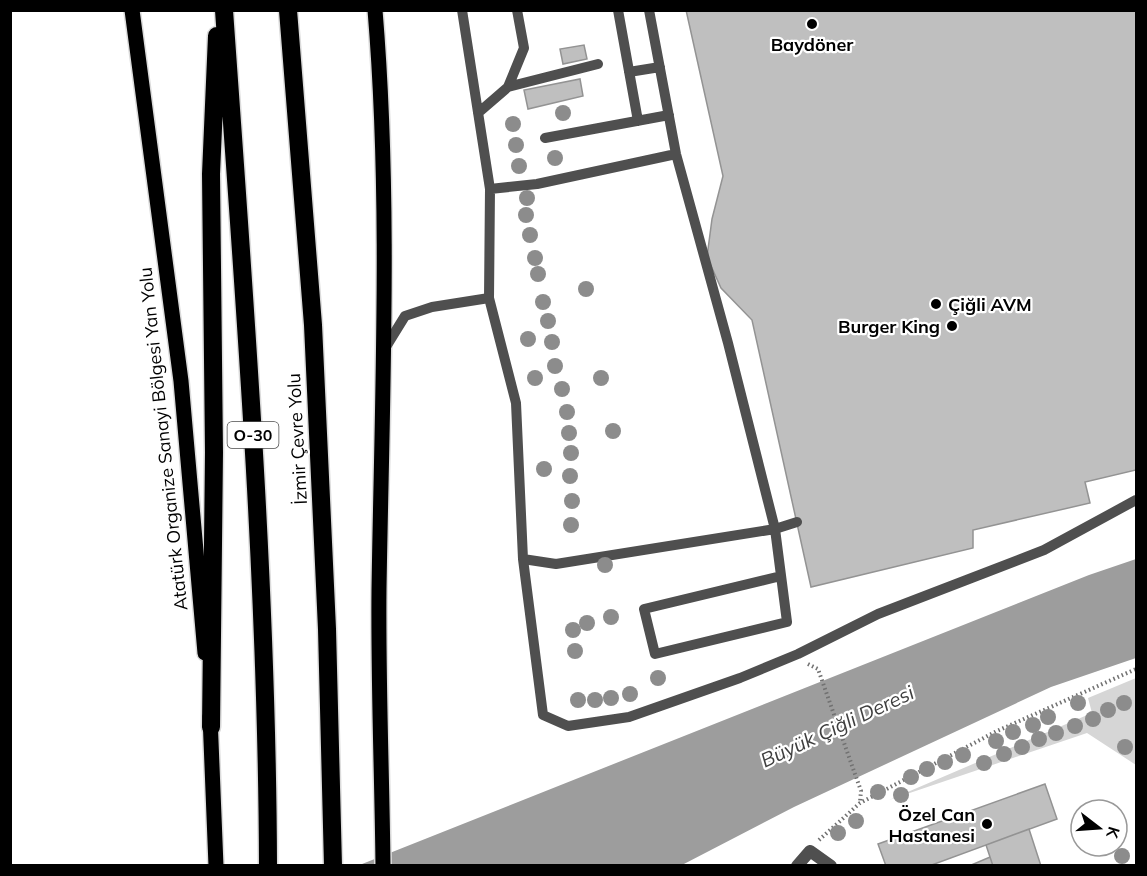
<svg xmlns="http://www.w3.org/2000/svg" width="1147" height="876" font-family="Mulish,sans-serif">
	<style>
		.green { fill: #d6d6d6 }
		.water { fill: #9d9d9d }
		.building { fill: #bfbfbf; stroke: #939393; stroke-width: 1.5 }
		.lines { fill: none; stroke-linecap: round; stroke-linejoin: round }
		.primary-casing { stroke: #dbdbdb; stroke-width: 18 }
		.highway-casing { stroke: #dbdbdb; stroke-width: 21 }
		.path { stroke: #717171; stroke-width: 4; stroke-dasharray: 1.5 3; stroke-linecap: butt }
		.lane { stroke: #4f4f4f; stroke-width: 10 }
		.street { stroke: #4f4f4f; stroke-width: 12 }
		.primary { stroke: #000; stroke-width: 15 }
		.highway { stroke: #000; stroke-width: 18 }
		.tree { fill: #8c8c8c }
		.poi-dot { fill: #000; stroke: #fff; stroke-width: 2 }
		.labels { text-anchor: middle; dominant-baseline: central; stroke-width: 4.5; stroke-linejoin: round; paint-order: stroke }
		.shield { fill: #fff; stroke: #4c4c4c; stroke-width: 1.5 }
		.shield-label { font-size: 16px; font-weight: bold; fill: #000 }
		.poi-label { font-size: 18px; font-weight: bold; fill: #000; stroke: #fff; text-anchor: end }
		.street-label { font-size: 18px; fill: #000; stroke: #fff }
		.water-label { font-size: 20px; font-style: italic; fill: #3e3e3e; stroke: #fff }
	</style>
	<rect width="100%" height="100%" fill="#fff"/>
	<path class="green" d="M 1136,678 L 1136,765 L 1087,733 L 889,800 L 1092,713 L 1088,698 Z"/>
	<path class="water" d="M 1136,559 L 1136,658 L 1051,687 L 794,807 L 682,865 L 357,866 L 1089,575 Z"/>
	<path class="building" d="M 686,10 L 1136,10 L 1136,470 L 1085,482 L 1090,503 L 973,530 L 973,548 L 811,587 L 752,320 L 721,288 L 707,257 L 712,219 L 723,176 Z
		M 584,45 L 587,59 L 563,64 L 560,49 Z
		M 580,79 L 583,96 L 528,109 L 524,90 Z
		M 1045,784 L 1057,819 L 929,866 L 886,866 L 878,844 Z
		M 1029,829 L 1041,866 L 993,866 L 986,845 Z
		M 990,857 L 993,866 L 969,866 Z"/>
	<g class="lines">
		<g class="primary-casing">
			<path id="primary" d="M 132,10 L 181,381 L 205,653
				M 375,10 C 391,202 382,397 379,589 C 378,681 382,774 383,866
				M 210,716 L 216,866"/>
		</g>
		<g class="highway-casing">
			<path id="highway" d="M 224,10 C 244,295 267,580 268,866
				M 288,10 L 313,325 L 327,629 L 333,866
				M 211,727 L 214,452 L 211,174 L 217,36"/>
		</g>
		<path class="path" d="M 808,664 L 818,669 L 861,791 L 860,802
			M 819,840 L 860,803 L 997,731 L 1136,669"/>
		<path class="lane" d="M 462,10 L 490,189 L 489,298 L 516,403 L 523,559
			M 618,10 L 638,121
			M 649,10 L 676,154 L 728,343 L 775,529 L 556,564 L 523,559 L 543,715 L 568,726 L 629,717 L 740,678 L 798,654 L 878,614 L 1044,550 L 1136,500
			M 629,72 L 660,67
			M 508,87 L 598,64
			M 478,113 L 508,87 L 524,48 L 517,10
			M 545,138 L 669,115
			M 490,189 L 537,184 L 676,154
			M 384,350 L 405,316 L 432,307 L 489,298
			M 781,576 L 644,609 L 655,654 L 787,622 L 775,529 L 797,522"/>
		<path class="street" d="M 797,866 L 810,851 L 831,866"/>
		<use href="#primary" class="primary"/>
		<use href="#highway" class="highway"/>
	</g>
	<g class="tree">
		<circle cx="563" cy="113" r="8"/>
		<circle cx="513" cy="124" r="8"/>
		<circle cx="516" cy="145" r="8"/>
		<circle cx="555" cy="158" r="8"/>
		<circle cx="519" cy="166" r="8"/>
		<circle cx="527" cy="198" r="8"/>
		<circle cx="526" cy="215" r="8"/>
		<circle cx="530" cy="235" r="8"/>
		<circle cx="535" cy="258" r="8"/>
		<circle cx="538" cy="274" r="8"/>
		<circle cx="586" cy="289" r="8"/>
		<circle cx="543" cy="302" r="8"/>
		<circle cx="548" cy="321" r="8"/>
		<circle cx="528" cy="339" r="8"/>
		<circle cx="552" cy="342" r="8"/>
		<circle cx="555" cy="366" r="8"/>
		<circle cx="535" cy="378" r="8"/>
		<circle cx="601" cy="378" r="8"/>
		<circle cx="562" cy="389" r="8"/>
		<circle cx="567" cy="412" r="8"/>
		<circle cx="613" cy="431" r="8"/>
		<circle cx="569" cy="433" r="8"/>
		<circle cx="571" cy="453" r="8"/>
		<circle cx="544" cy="469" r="8"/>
		<circle cx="570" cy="476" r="8"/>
		<circle cx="572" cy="501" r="8"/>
		<circle cx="571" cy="525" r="8"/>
		<circle cx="605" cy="565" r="8"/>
		<circle cx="611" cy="617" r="8"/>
		<circle cx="587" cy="623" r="8"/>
		<circle cx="573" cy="630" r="8"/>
		<circle cx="575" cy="651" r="8"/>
		<circle cx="658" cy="678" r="8"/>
		<circle cx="630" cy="694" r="8"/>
		<circle cx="611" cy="698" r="8"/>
		<circle cx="578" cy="700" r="8"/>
		<circle cx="595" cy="700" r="8"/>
		<circle cx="1078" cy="703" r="8"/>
		<circle cx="1124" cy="703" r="8"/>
		<circle cx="1108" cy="710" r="8"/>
		<circle cx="1048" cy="717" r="8"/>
		<circle cx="1093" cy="719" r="8"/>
		<circle cx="1033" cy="725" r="8"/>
		<circle cx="1075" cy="726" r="8"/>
		<circle cx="1013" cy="732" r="8"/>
		<circle cx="1056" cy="733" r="8"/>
		<circle cx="1039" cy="739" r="8"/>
		<circle cx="996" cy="741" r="8"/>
		<circle cx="1022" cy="747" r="8"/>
		<circle cx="1125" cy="747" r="8"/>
		<circle cx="1004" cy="754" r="8"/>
		<circle cx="963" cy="755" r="8"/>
		<circle cx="945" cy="762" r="8"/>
		<circle cx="984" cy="763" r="8"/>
		<circle cx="927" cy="769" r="8"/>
		<circle cx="911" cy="777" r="8"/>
		<circle cx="878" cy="792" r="8"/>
		<circle cx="901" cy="795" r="8"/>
		<circle cx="856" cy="821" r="8"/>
		<circle cx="838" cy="833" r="8"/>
		<circle cx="1122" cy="856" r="8"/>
	</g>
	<g class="poi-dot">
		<circle cx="812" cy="24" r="6"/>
		<circle cx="936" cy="304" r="6"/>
		<circle cx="952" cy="326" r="6"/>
		<circle cx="987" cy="824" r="6"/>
	</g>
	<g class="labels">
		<rect class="shield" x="227.5" y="422" width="51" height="26" rx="4.5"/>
		<g class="shield-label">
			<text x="253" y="435">O-30</text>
		</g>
		<g class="poi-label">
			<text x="812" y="44" text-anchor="middle">Baydöner</text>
			<text x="948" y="304" text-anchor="start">Çiğli AVM</text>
			<text x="940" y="326">Burger King</text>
			<text x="975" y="814">Özel Can<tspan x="975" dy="21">Hastanesi</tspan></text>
		</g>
		<g class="street-label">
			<text transform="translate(163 439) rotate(-96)">Atatürk Organize Sanayi Bölgesi Yan Yolu</text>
			<text transform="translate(297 439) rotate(-93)">İzmir Çevre Yolu</text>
		</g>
		<g class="water-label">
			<text transform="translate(837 726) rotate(-25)">Büyük Çiğli Deresi</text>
		</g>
	</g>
	<rect width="1147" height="876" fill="none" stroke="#000000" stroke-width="24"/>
	<g transform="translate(1099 828) rotate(107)"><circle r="28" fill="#ffffff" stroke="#999999" stroke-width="1.5"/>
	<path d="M0-4.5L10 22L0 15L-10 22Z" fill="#000000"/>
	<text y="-9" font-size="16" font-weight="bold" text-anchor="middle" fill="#000000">K</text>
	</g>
</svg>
